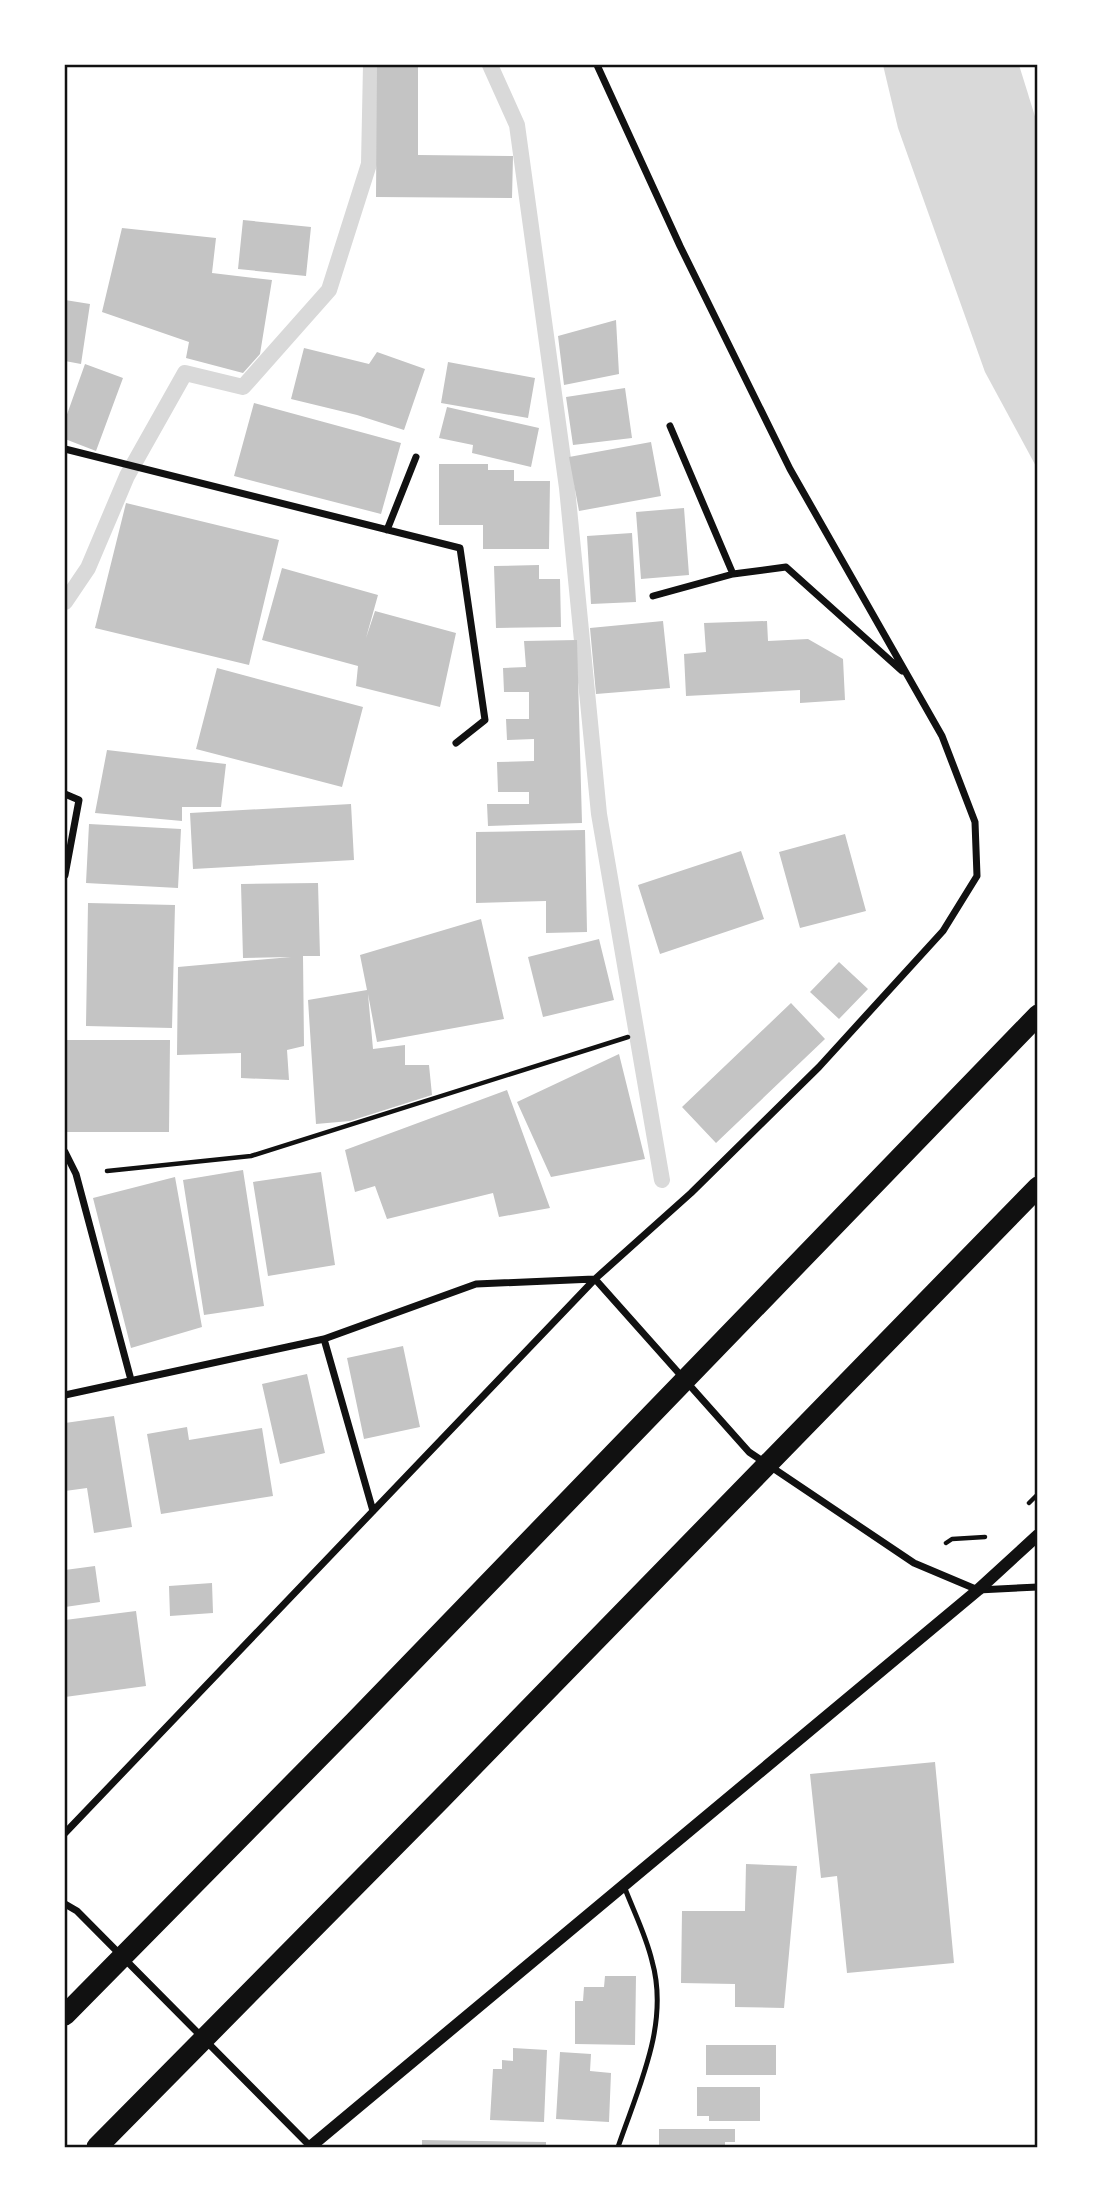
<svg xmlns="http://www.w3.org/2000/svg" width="1103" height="2212" font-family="Inter,sans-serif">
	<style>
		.water { fill: #d9d9d9 }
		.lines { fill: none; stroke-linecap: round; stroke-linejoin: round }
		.stream { stroke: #d9d9d9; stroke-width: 16 }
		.building { fill: #c4c4c4 }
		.path { stroke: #111; stroke-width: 4.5 }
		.service { stroke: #111; stroke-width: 5 }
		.minor { stroke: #111; stroke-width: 7 }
		.tertiary { stroke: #111; stroke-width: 12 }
		.motorway { stroke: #111; stroke-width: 21 }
		.neatline { fill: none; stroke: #111; stroke-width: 2.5 }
	</style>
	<rect width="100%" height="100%" fill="#fff"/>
	<path class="water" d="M 883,65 L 1019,65 L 1038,126 L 1038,470 L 985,372 L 898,128 Z"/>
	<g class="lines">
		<path class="stream" d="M 490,65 L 517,125 L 567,488 L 599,814 L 662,1180
			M 65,602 L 88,568 L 127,476 L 185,373 L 243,387 L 329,290 L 369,164 L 371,65"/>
	</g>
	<path class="building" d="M 377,65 L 418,65 L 418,155 L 513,156 L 512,198 L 376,197 Z
		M 243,220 L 311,227 L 306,276 L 238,269 Z
		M 122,228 L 216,238 L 212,273 L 272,280 L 260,354 L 243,373 L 186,358 L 189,342 L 102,312 Z
		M 65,300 L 90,304 L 81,364 L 65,361 Z
		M 616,320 L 619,374 L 564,385 L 558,336 Z
		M 304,348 L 369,364 L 377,352 L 425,369 L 404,430 L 357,415 L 291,399 Z
		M 448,362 L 535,378 L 528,418 L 441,403 Z
		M 85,364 L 123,378 L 96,451 L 65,439 L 65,420 Z
		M 625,388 L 632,438 L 573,445 L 566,397 Z
		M 254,403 L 401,443 L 381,514 L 234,476 Z
		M 447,407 L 539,428 L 531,467 L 472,453 L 473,445 L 439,438 Z
		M 651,442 L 661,496 L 579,511 L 569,457 Z
		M 439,464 L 488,464 L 488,470 L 514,470 L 514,481 L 550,481 L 549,549 L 483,549 L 483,525 L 439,525 Z
		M 126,503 L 279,540 L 249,665 L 95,628 Z
		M 684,508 L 689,575 L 641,579 L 636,512 Z
		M 632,533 L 636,602 L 591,604 L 587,536 Z
		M 539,565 L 539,579 L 560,579 L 561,627 L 496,628 L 494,566 Z
		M 282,568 L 378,595 L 366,638 L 375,611 L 456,633 L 440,707 L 356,686 L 358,666 L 262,640 Z
		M 663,621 L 670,688 L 596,694 L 590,628 Z
		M 767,621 L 768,641 L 808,639 L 843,659 L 845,700 L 800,703 L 800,690 L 686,696 L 684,654 L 706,652 L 704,623 Z
		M 577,640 L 582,823 L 488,826 L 487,804 L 529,804 L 529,792 L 498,792 L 497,762 L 534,761 L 534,739 L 507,740 L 506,719 L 529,719 L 529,692 L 504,692 L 503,668 L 526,667 L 524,641 Z
		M 217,668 L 363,707 L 342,787 L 196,749 Z
		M 107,750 L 226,764 L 221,807 L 182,807 L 182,821 L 95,813 Z
		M 351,804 L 354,860 L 193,869 L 190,813 Z
		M 89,824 L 181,829 L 178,888 L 86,883 Z
		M 585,830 L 587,932 L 546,933 L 546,901 L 476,903 L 476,832 Z
		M 845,834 L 866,911 L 800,928 L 779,852 Z
		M 741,851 L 764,919 L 660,954 L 638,885 Z
		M 318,883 L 320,956 L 303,956 L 304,1046 L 287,1050 L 289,1080 L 241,1078 L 241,1053 L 177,1055 L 178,967 L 291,957 L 243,958 L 241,884 Z
		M 88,903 L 175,905 L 172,1028 L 86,1026 Z
		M 481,919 L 504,1019 L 377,1042 L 368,994 L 373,1049 L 405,1045 L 405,1065 L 429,1065 L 432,1095 L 350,1121 L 316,1124 L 308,1000 L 367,990 L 360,955 Z
		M 599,939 L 614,1000 L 543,1017 L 528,957 Z
		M 839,962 L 868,989 L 839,1019 L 810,992 Z
		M 791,1003 L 825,1039 L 716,1143 L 682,1107 Z
		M 66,1040 L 170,1040 L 169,1132 L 66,1132 Z
		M 619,1054 L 645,1159 L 551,1177 L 517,1102 Z
		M 507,1090 L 550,1208 L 499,1217 L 493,1193 L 387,1219 L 375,1186 L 355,1192 L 345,1150 Z
		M 243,1170 L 264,1306 L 204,1315 L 183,1180 Z
		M 321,1172 L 335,1265 L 268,1276 L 253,1182 Z
		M 175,1177 L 202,1327 L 131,1348 L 93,1198 Z
		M 403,1346 L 420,1427 L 364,1439 L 347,1358 Z
		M 307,1374 L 325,1453 L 280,1464 L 262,1384 Z
		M 114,1416 L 132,1527 L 94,1533 L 87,1488 L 65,1491 L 65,1423 Z
		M 187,1427 L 189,1440 L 262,1428 L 273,1496 L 161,1514 L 147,1434 Z
		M 95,1566 L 100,1602 L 65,1607 L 65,1570 Z
		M 212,1583 L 213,1613 L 170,1616 L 169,1586 Z
		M 136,1611 L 146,1686 L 65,1697 L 65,1620 Z
		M 935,1762 L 954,1963 L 847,1973 L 837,1876 L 821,1878 L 810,1774 Z
		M 746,1864 L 797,1866 L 784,2008 L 735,2007 L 735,1984 L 681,1983 L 682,1911 L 745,1911 Z
		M 605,1976 L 636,1976 L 635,2045 L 575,2044 L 575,2001 L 583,2001 L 584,1987 L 604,1987 Z
		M 706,2045 L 776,2045 L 776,2075 L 706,2075 Z
		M 513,2048 L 547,2050 L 544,2122 L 490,2120 L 493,2069 L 502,2069 L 502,2060 L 513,2061 Z
		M 560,2052 L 591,2054 L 590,2071 L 611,2073 L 609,2122 L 556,2119 Z
		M 697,2087 L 760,2087 L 760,2121 L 709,2121 L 709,2116 L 697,2116 Z
		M 659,2129 L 735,2129 L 735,2142 L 725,2142 L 725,2147 L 659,2147 Z
		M 422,2140 L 546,2142 L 546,2147 L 422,2147 Z"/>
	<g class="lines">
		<path class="path" d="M 107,1171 L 251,1156 L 628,1037
			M 1029,1503 L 1038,1494
			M 946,1543 L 952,1539 L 985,1537"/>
		<path class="service" d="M 618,2147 C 638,2088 670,2024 652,1961 C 646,1935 633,1910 624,1886"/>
		<path class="minor" d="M 670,426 L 733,574 L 786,567 L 902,671
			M 65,449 L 460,548 L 485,720 L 456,743
			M 387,530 L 416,457
			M 653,596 L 733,574
			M 65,794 L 79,800 L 65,875
			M 65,1152 L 76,1174 L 131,1380
			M 595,1279 L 749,1452 L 914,1563 L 978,1590 L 1038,1587
			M 324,1339 L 373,1511
			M 65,1395 L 324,1339 L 476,1284 L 594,1279
			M 65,1833 L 595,1279 L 691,1193 L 819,1067 L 943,931 L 977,876 L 975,822 L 942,736 L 790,469 L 680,246 L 597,65
			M 65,1904 L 77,1911 L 311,2147"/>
		<path class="tertiary" d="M 310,2147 L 978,1590 L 1038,1535"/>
		<path class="motorway" d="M 65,2015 L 355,1721 L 1038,1015
			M 97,2147 L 441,1799 L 1038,1187"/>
	</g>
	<rect width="1103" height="2212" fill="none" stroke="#ffffff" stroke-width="133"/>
	<rect x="66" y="66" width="970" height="2080" class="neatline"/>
</svg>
